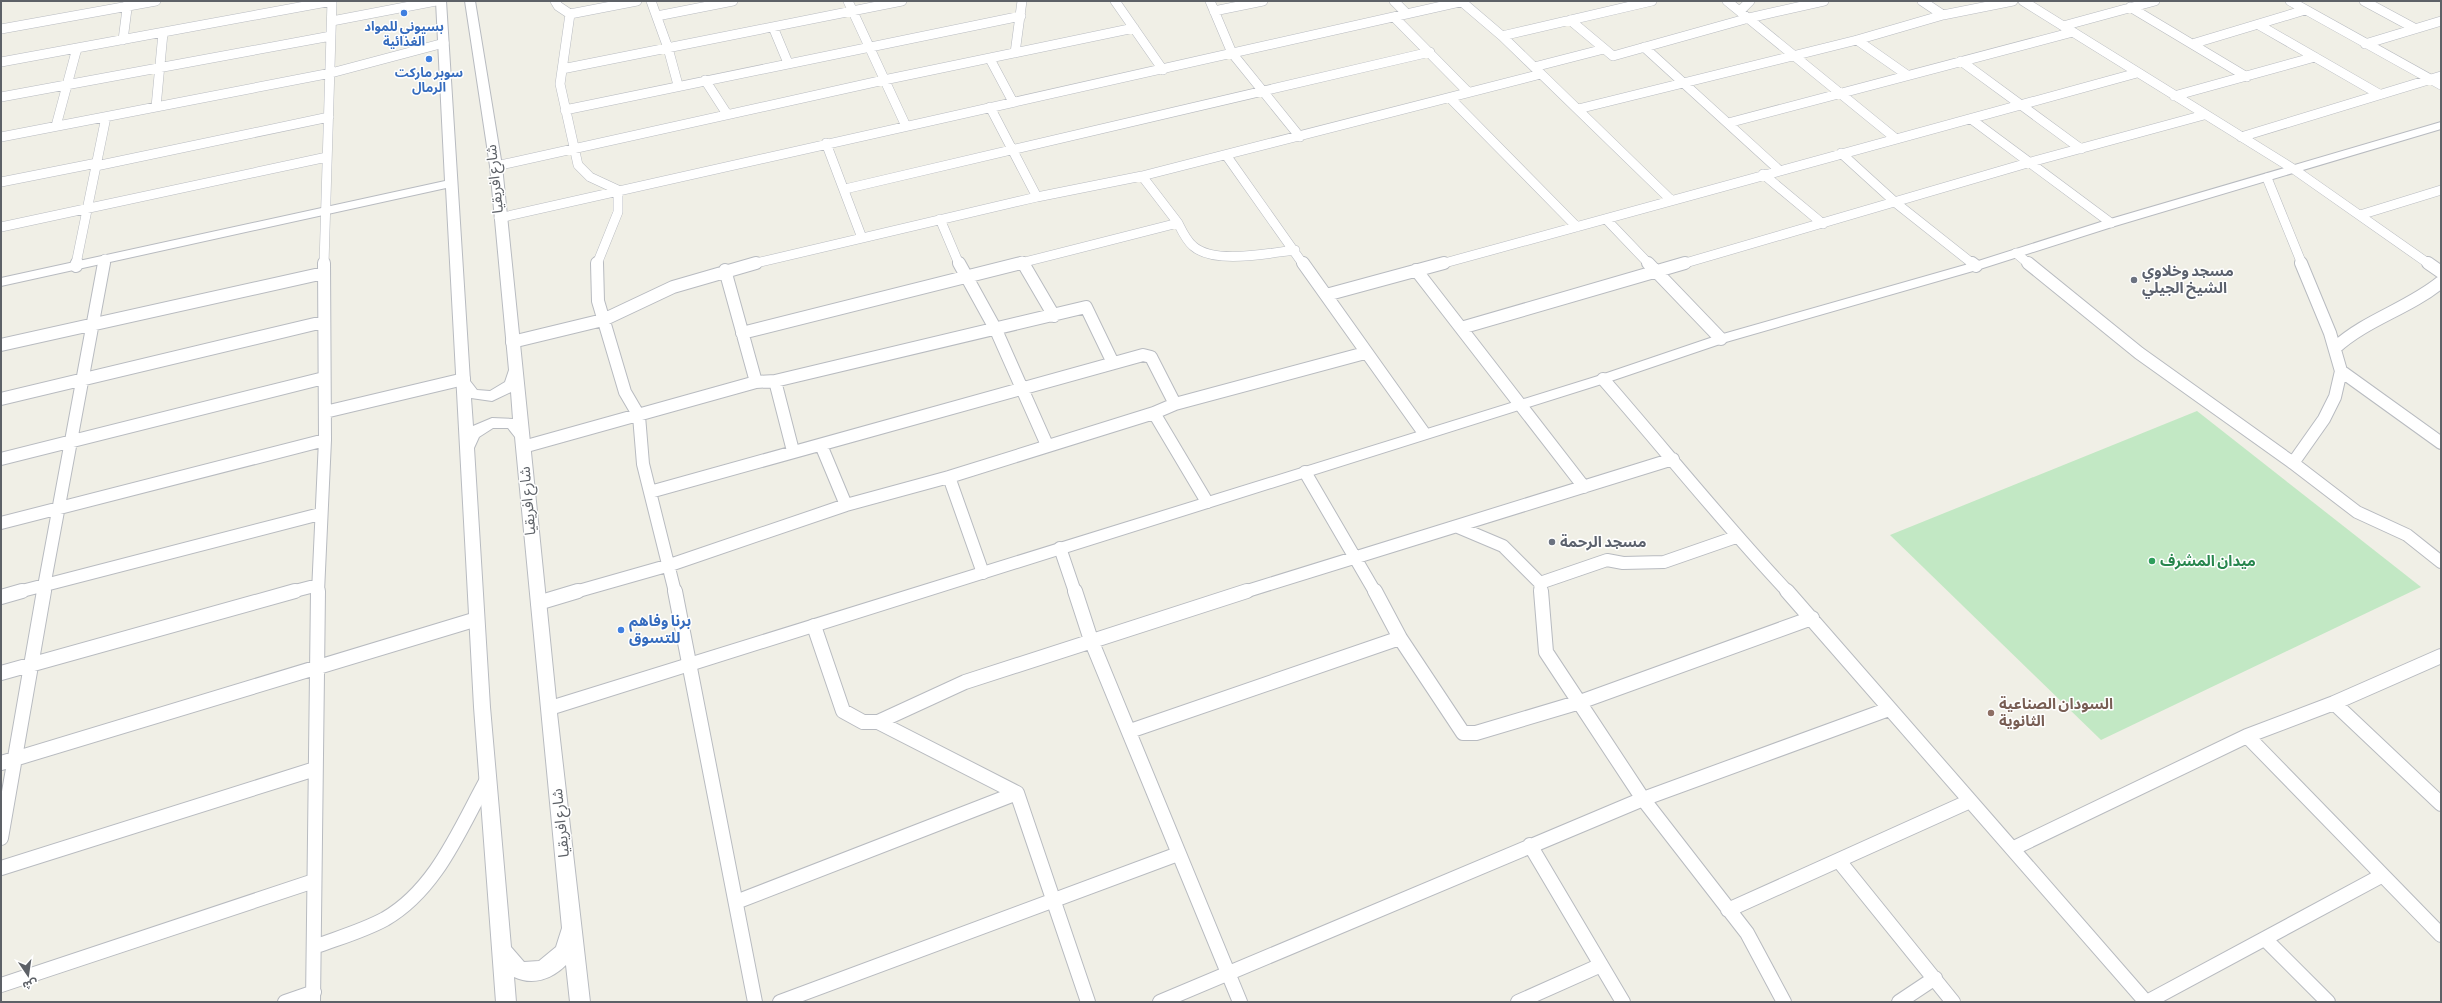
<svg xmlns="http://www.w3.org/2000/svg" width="2442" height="1003" font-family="'Sofia Sans Condensed','Noto Sans Arabic',sans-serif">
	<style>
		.green { fill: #c2e8c4 }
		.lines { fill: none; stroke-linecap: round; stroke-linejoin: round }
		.minor-far2-casing { stroke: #b8bbc0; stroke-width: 10 }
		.minor-far1-casing { stroke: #b8bbc0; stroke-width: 14 }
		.minor-casing { stroke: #b8bbc0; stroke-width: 16 }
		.tertiary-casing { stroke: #b8bbc0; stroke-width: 2 }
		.minor-far2 { stroke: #fff; stroke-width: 9 }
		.minor-far1 { stroke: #fff; stroke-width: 12 }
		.minor { stroke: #fff; stroke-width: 14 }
		.tertiary { fill: #fff; fill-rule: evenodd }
		.shop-dot { fill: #3f7fe0; stroke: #fff; stroke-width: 1.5 }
		.worship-dot { fill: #6b7280; stroke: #fff; stroke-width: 1.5 }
		.leisure-dot { fill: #2e9e5b; stroke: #fff; stroke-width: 1.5 }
		.education-dot { fill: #8d6e63; stroke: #fff; stroke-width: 1.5 }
		.labels { text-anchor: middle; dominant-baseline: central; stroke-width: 3; stroke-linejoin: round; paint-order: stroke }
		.far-shop-label { font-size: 13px; font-weight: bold; fill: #366cbe; stroke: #fff }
		.street-label { font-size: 15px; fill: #5d6167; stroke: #fff }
		.worship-label { font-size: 15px; font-weight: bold; fill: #5b616d; stroke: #fff; text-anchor: start }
		.leisure-label { font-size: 15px; font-weight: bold; fill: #27864d; stroke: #fff; text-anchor: start }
		.shop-label { font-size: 15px; font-weight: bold; fill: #366cbe; stroke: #fff; text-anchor: start }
		.education-label { font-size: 15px; font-weight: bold; fill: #785e54; stroke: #fff; text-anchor: start }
	</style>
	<rect width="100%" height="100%" fill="#f0efe6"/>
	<path class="green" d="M 2197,411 L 2421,587 L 2101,740 L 1890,535 Z"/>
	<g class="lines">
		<g class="minor-far2-casing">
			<path id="minor-far2" d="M 555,1 L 558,6 L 570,14 L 637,1
				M 651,1 L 668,48 L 678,85
				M 848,1 L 905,124
				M 1115,1 L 1163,70
				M 1210,1 L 1232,53 L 1300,137
				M 1394,1 L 1407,14
				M 1461,1 L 1502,36 L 1671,200
				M 1727,1 L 1895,138
				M 1922,1 L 1943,15
				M 2023,1 L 2295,170 L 2429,264
				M 2290,1 L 2441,85
				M 2364,1 L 2414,28
				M 2130,7 L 2247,77
				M 1214,11 L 1263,1
				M 1740,11 L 1750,1
				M 570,14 L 560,84 L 578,165 L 590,177 L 618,190 L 618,212 L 597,264
				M 657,16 L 733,1
				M 1394,17 L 1468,92
				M 1570,20 L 1613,56 L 1749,18 L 1824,1
				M 332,21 L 436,1
				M 2259,25 L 2379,94
				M 2063,26 L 2155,1
				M 773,27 L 788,63
				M 1,29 L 156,1
				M 1502,36 L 1652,1
				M 123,40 L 128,1
				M 1857,40 L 1907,75
				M 2192,44 L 2305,10
				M 2365,44 L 2441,21
				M 1644,47 L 1779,170
				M 1015,53 L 1022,1
				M 990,59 L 1013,102
				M 1961,61 L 2081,149
				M 1,62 L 332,1 L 324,264
				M 1534,67 L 1604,49
				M 562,69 L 902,1
				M 705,80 L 727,114
				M 2174,96 L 2315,57
				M 1,97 L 331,36
				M 1450,98 L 1577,227
				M 156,107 L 163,33
				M 990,107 L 1037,197
				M 1578,109 L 1857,40 L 1943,15 L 2013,1
				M 565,110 L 1021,16
				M 1971,119 L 2111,223
				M 1728,123 L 2073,32
				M 56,126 L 77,48
				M 1,137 L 331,73 L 444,43
				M 2241,137 L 2441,76
				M 826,143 L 862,238
				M 1841,153 L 1896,203 L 1973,264
				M 1226,155 L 1303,264
				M 96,166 L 329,117
				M 496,166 L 884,80 L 1134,28
				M 1763,174 L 1823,224
				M 1142,176 L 1178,223
				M 2267,178 L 2302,264
				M 1,182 L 97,163
				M 845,189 L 1430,52
				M 2360,215 L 2441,190
				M 499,218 L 1464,1
				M 940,219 L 959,264
				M 1606,219 L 1649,264
				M 1,227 L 327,157
				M 2016,253 L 2029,264
				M 1022,261 L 1024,264
				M 76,264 L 106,117
				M 104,264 L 105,259
				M 752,264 L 1037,197 L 1142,176 L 1541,74
				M 1017,264 L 1178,223 C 1182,231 1186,240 1193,246 C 1214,265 1269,253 1295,250
				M 1441,264 L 2137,73
				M 1682,264 L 2031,162 L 2204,115"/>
		</g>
		<g class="minor-far1-casing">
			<path id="minor-far1" d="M 597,263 L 598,301 L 625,392 L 639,416 L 643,464 L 675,592
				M 959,263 L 996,330 L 1047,445
				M 1023,263 L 1054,316
				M 1303,263 L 1424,433
				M 1648,263 L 1721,339
				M 1972,263 L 1976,266
				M 2028,263 L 2139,353 L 2293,463 L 2357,512 L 2407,535 L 2441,562
				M 2428,263 L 2441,272
				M 76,266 L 77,263
				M 725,270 L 756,382 L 775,381 L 793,451
				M 1416,270 L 1584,487
				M 1326,295 L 1444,263
				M 1461,328 L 1685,263
				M 742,333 L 1021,263
				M 512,342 L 603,320 L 673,287 L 756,263
				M 1,345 L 324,273
				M 2335,348 C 2367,319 2408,309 2441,282
				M 2341,371 L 2441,443
				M 1603,379 C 1665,450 1724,524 1788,592
				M 775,381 L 1086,307 L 1113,363
				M 1,399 L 323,322
				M 325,412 L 464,379
				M 1154,413 L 1207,502
				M 821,445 L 846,505
				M 523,447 L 756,382
				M 1,459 L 324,378
				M 2293,463 L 2324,419 L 2335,397 L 2341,371 L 2330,333 L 2301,263
				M 1305,472 L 1375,592
				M 949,477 L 983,573
				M 650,492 L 1143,355 L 1151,357 L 1175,404
				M 1,523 L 325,440
				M 1458,527 L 1503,546 L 1540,583 L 1541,592
				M 1060,548 L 1075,592
				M 1540,583 L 1607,560 L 1623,563 L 1664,562 L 1736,537
				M 18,592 L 320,514
				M 43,592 L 104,263
				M 291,592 L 318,585
				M 318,592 L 325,440 L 324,263
				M 575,592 L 670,565 L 846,505 L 949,477 L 1154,413 L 1175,404 L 1365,353
				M 1244,592 L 1673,459"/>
		</g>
		<g class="minor-casing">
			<path id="minor" d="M 675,591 L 755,1002
				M 1075,591 L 1091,640 L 1240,1002
				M 1375,591 L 1400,638 L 1463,733 L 1476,733 L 1580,702 L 1812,618
				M 1541,591 L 1546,652 L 1643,799 L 1747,933 L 1784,1002
				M 1787,591 L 2146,1002
				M 1,597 L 22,591
				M 538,603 L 578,591
				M 814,626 L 843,711 L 863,722 L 878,722 L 965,682 L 1247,591
				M 1,673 L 295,591
				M 2334,703 L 2441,804
				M 878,722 L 1017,793 L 1088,1002
				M 1130,731 L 1400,638
				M 2247,736 L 2441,935
				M 1,763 L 477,619
				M 1,838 L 44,591
				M 1530,845 L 1623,1002
				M 2014,848 L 2247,736 L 2334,703 L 2441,656
				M 1839,861 L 1953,1002
				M 1,868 L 315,769
				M 736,902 L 1017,793
				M 1728,910 L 1970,801
				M 2265,939 L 2328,1002
				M 314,947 C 338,938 363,931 385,919 C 437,889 460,828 488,778
				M 1,985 L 314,881
				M 285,1002 L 314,992
				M 313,1002 L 318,591
				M 780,1002 L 1178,854
				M 1160,1002 L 1643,799 L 1889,709
				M 1518,1002 L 1601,965
				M 1899,1002 L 1935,978
				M 2147,1002 L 2381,876"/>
		</g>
		<g class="tertiary-casing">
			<path id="tertiary" d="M 436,1 L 446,1 L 470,381 L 477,390 L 490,391 L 505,382 L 509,370 L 490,166 L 465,1 L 475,1 L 502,166 L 556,699 L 1598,376 L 1716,336 L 1972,263 L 2107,220 L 2441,122 L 2441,129 L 2115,226 L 1980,269 L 1726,342 L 1608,382 L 557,713 L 590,1002 L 570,1002 L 566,965 C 552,979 533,986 514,977 L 516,1002 L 496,1002 L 474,707 L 446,188 L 1,286 L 1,278 L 445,181 ZM 511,392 L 513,419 L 492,418 L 473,426 L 471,398 L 492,401 ZM 493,428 L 508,428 L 515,437 L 562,928 L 556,947 L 539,961 L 524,962 L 511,947 L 490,707 L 474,448 L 479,437 Z"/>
		</g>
		<use href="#minor-far2" class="minor-far2"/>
		<use href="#minor-far1" class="minor-far1"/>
		<use href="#minor" class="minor"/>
		<use href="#tertiary" class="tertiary"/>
	</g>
	<g class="shop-dot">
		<circle cx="404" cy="13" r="4"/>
		<circle cx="429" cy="59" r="4"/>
		<circle cx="621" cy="630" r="4"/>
	</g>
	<g class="worship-dot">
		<circle cx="2134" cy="280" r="4"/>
		<circle cx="1552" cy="542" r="4"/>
	</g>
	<circle class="leisure-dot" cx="2152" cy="561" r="4"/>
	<circle class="education-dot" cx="1991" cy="713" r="4"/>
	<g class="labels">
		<g class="far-shop-label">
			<text x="404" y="27">بسيوني للمواد<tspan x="404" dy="15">الغذائية</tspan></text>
			<text x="429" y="73">سوبر ماركت<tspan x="429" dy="15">الرمال</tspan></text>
		</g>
		<g class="street-label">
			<text transform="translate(495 179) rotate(-96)">شارع افريقيا</text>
			<text transform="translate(528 501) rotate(-95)">شارع افريقيا</text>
			<text transform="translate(561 823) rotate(-96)">شارع افريقيا</text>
		</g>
		<g class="worship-label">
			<text x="2142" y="271">مسجد وخلاوي<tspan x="2142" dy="17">الشيخ الجيلي</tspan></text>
			<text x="1560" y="542">مسجد الرحمة</text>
		</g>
		<g class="leisure-label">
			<text x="2160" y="561">ميدان المشرف</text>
		</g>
		<g class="shop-label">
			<text x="629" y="621">برنا وفاهم<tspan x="629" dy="17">للتسوق</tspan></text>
		</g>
		<g class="education-label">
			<text x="1999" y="704">السودان الصناعية<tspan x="1999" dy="17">الثانوية</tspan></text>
		</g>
	</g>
	<rect width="2442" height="1003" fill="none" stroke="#5d6167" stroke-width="4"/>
	<g transform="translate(28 975) rotate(167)" stroke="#ffffff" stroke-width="3" paint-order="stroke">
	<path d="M0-3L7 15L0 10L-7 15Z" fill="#5d6167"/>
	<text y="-6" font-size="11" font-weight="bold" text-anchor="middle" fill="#5d6167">ش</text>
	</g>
</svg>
